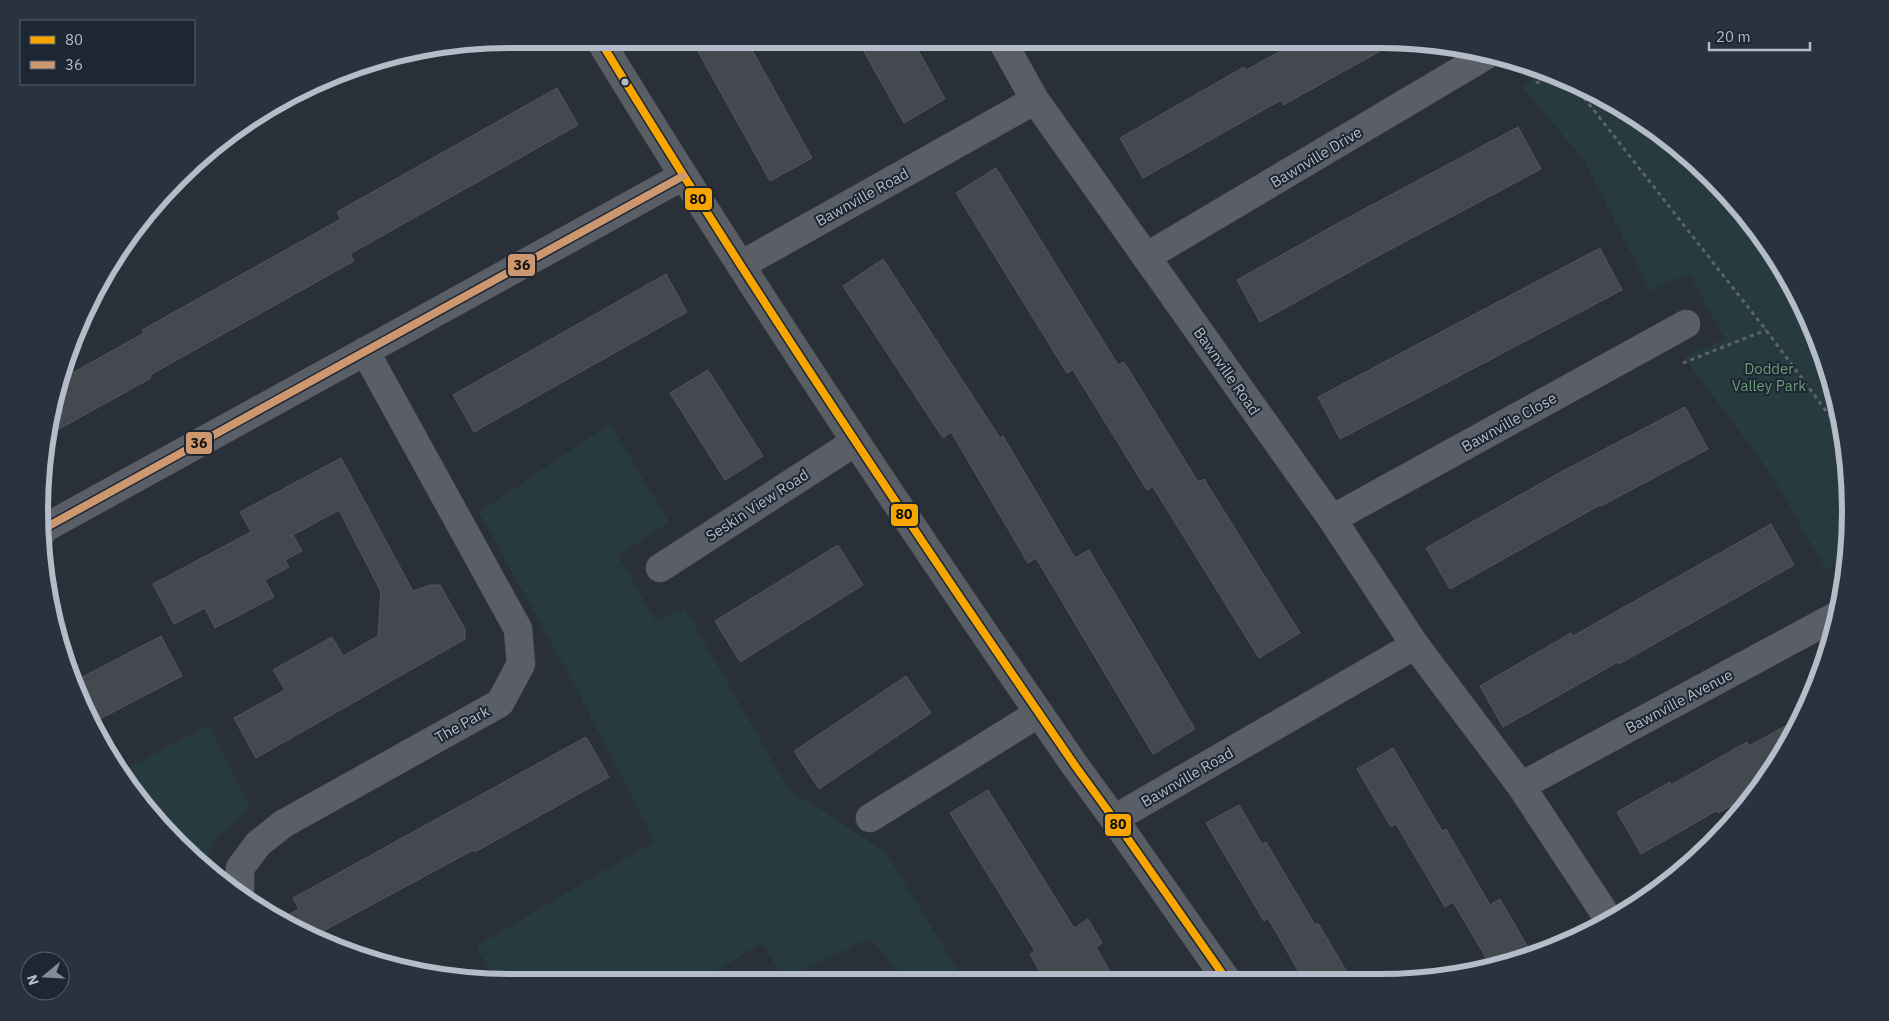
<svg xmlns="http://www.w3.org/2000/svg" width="1889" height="1021" font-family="'IBM Plex Sans',sans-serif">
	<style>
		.green { fill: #273a3e }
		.building { fill: #444950; stroke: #52575f }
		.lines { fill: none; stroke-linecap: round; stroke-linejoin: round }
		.street-casing { stroke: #484c53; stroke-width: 29 }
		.secondary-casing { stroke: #484c53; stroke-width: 29 }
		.path { stroke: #5d636a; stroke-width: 3; stroke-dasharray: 4 4; stroke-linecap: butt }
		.street { stroke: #5a5e66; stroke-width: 28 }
		.secondary { stroke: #595d64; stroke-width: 28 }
		.bus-1-casing { stroke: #1d2633; stroke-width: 11 }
		.bus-2-casing { stroke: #1d2633; stroke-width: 11 }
		.bus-1 { stroke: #f7a600; stroke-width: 8 }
		.bus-2 { stroke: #cd976f; stroke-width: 8 }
		.bus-dot { fill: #b4bcc9; stroke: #1d2633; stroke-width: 2 }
		.labels { text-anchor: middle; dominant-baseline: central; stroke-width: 4; stroke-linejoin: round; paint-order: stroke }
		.street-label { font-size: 15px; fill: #b4bcc9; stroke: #1d2633 }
		.park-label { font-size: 15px; fill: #6b9a76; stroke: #1d2633 }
		.rim { fill: none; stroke: #b4bcc9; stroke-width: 6 }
		.line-badge { stroke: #1d2633; stroke-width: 2 }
		.pale-badge-label { font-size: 14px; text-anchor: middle; font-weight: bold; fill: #111 }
	</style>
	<rect width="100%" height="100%" fill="#2a3038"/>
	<path class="green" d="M 1522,64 L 1614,102 L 1689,156 L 1753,223 L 1801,302 L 1834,388 L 1849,479 L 1847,559 L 1826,569 L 1769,471 L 1684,357 L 1725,339 L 1689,273 L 1650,291 L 1584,160 L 1521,86 L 1533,80 Z
		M 610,424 L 669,522 L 618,556 L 656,621 L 685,608 L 685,609 L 790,792 L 822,810 L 886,853 L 964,980 L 905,980 L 870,938 L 784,980 L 762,943 L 699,981 L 495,981 L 476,946 L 655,841 L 564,666 L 479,512 Z
		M 208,725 L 250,808 L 214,840 L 205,862 L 156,822 L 124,770 Z"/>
	<path class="building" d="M 691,39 L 746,39 L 812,158 L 770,181 Z
		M 857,39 L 912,39 L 945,99 L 904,123 Z
		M 1301,40 L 1400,40 L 1283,105 L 1281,100 L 1143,178 L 1120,138 L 1244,67 L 1246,70 Z
		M 557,88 L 578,125 L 350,254 L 354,261 L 150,375 L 151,378 L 50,434 L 55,389 L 58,381 L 144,333 L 142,330 L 341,219 L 337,212 Z
		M 1518,127 L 1541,169 L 1380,255 L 1260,322 L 1237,280 L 1342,221 Z
		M 996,168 L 1118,365 L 1124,362 L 1198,482 L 1204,479 L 1300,633 L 1259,658 L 1153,487 L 1147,490 L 1073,370 L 1067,373 L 956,193 Z
		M 1600,248 L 1622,290 L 1340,439 L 1318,397 Z
		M 883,259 L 1000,438 L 1003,436 L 1075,558 L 1089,550 L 1195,729 L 1153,754 L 1036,558 L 1028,563 L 951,432 L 943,438 L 843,286 Z
		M 666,274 L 687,312 L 474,432 L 453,395 Z
		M 708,370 L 763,456 L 725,480 L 670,393 Z
		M 1685,407 L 1708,449 L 1601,506 L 1600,505 L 1450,589 L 1426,548 L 1559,473 Z
		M 341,458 L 413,591 L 430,585 L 440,585 L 465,629 L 465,639 L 256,758 L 234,718 L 285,690 L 273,670 L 332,637 L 343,656 L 378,636 L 381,592 L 339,510 L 293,535 L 302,551 L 285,560 L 289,567 L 265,580 L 274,597 L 215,628 L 205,608 L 174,624 L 153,584 L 251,532 L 240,512 Z
		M 1771,524 L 1794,565 L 1619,664 L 1618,662 L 1503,727 L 1480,686 L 1571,633 L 1573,636 Z
		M 838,545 L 863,585 L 740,662 L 715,621 Z
		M 161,636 L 182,676 L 94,722 L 75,691 L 73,682 Z
		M 906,676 L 931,713 L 819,789 L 794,751 Z
		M 1800,718 L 1787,746 L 1753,794 L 1718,813 L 1716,811 L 1641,854 L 1617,812 L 1670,782 L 1671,785 L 1747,742 L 1749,746 Z
		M 586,737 L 609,777 L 475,852 L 473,850 L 314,936 L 278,920 L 299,909 L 293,898 Z
		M 1393,748 L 1442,831 L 1446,829 L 1490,905 L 1500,899 L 1533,956 L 1491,966 L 1453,902 L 1445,907 L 1396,824 L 1391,827 L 1357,769 Z
		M 988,790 L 1074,928 L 1088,919 L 1102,943 L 1096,947 L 1114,979 L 1044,979 L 1030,954 L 1035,951 L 950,813 Z
		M 1239,805 L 1262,844 L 1266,842 L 1315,925 L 1318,923 L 1351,979 L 1303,979 L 1268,918 L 1264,921 L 1206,823 Z"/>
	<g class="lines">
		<g class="street-casing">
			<path id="street" d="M 1001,39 L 1035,100 L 1332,519 L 1415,645 L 1521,786 L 1602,909
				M 1146,257 L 1485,56
				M 741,265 L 1035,100
				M 1332,519 L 1686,324
				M 40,535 L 45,528 L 683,176
				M 660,568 L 855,442
				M 1521,786 L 1836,616
				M 870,818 L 1039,713
				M 1114,819 L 1415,645
				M 240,891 L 240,868 L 258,844 L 283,824 L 500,703 L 521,664 L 518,629 L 365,351"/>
		</g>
		<g class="secondary-casing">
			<path id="secondary" d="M 599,39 C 750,287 911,528 1076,767 L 1114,819 L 1226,979"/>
		</g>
		<path class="path" d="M 1536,83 L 1552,76
			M 1574,85 L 1766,330 L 1841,431
			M 1683,363 L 1766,330"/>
		<use href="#street" class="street"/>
		<use href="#secondary" class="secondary"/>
		<g class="bus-1-casing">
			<path id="bus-1" d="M 599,39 C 750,287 911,528 1076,767 L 1114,819 L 1226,979"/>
		</g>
		<g class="bus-2-casing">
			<path id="bus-2" d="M 40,535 L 45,528 L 683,176"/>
		</g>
		<use href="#bus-1" class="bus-1"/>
		<use href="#bus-2" class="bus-2"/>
	</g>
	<circle class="bus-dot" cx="625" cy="82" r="4.5"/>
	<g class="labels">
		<g class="street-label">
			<text transform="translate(1316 157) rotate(-31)">Bawnville Drive</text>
			<text transform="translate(862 197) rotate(-29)">Bawnville Road</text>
			<text transform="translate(1227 371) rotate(55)">Bawnville Road</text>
			<text transform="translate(1509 422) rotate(-29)">Bawnville Close</text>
			<text transform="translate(757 505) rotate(-33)">Seskin View Road</text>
			<text transform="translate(1679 701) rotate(-28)">Bawnville Avenue</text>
			<text transform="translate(462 724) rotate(-29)">The Park</text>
			<text transform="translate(1187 777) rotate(-30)">Bawnville Road</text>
		</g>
		<g class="park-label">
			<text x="1769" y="368">Dodder<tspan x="1769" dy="17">Valley Park</tspan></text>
		</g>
	</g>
	<path d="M0 0H1889V1021H0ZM511 48H1379A463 463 0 0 1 1842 511V511A463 463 0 0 1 1379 974H511A463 463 0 0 1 48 511V511A463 463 0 0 1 511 48Z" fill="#29323f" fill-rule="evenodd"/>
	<path class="rim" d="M511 48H1379A463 463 0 0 1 1842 511V511A463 463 0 0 1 1379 974H511A463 463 0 0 1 48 511V511A463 463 0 0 1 511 48Z"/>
	<g class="line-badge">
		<rect x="684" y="187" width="29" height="24" rx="5" fill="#f7a600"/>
		<rect x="507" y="253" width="29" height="24" rx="5" fill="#cd976f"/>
		<rect x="185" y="431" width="28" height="24" rx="5" fill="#cd976f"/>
		<rect x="890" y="503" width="29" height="24" rx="5" fill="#f7a600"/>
		<rect x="1104" y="813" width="28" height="24" rx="5" fill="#f7a600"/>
	</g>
	<g class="pale-badge-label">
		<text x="698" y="204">80</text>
		<text x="522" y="270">36</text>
		<text x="199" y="448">36</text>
		<text x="904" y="519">80</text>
		<text x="1118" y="829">80</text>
	</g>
	<rect x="20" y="20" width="175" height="65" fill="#1d2633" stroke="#59626f"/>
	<rect x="30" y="36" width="25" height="8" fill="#f7a600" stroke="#59626f"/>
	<text x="65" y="45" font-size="15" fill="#b4bcc9">80</text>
	<rect x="30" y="61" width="25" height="8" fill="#cd976f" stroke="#59626f"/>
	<text x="65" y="70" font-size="15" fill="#b4bcc9">36</text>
	<g transform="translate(45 976) rotate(252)"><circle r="24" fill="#1d2633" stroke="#59626f"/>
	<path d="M0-4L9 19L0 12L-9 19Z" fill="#848b96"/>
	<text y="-8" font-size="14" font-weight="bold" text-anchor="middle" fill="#b4bcc9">N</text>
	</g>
	<path d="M1709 42v8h101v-8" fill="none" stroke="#b4bcc9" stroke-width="2.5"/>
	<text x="1716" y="42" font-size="15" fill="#b4bcc9" stroke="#1d2633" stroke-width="4" paint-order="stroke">20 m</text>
</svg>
